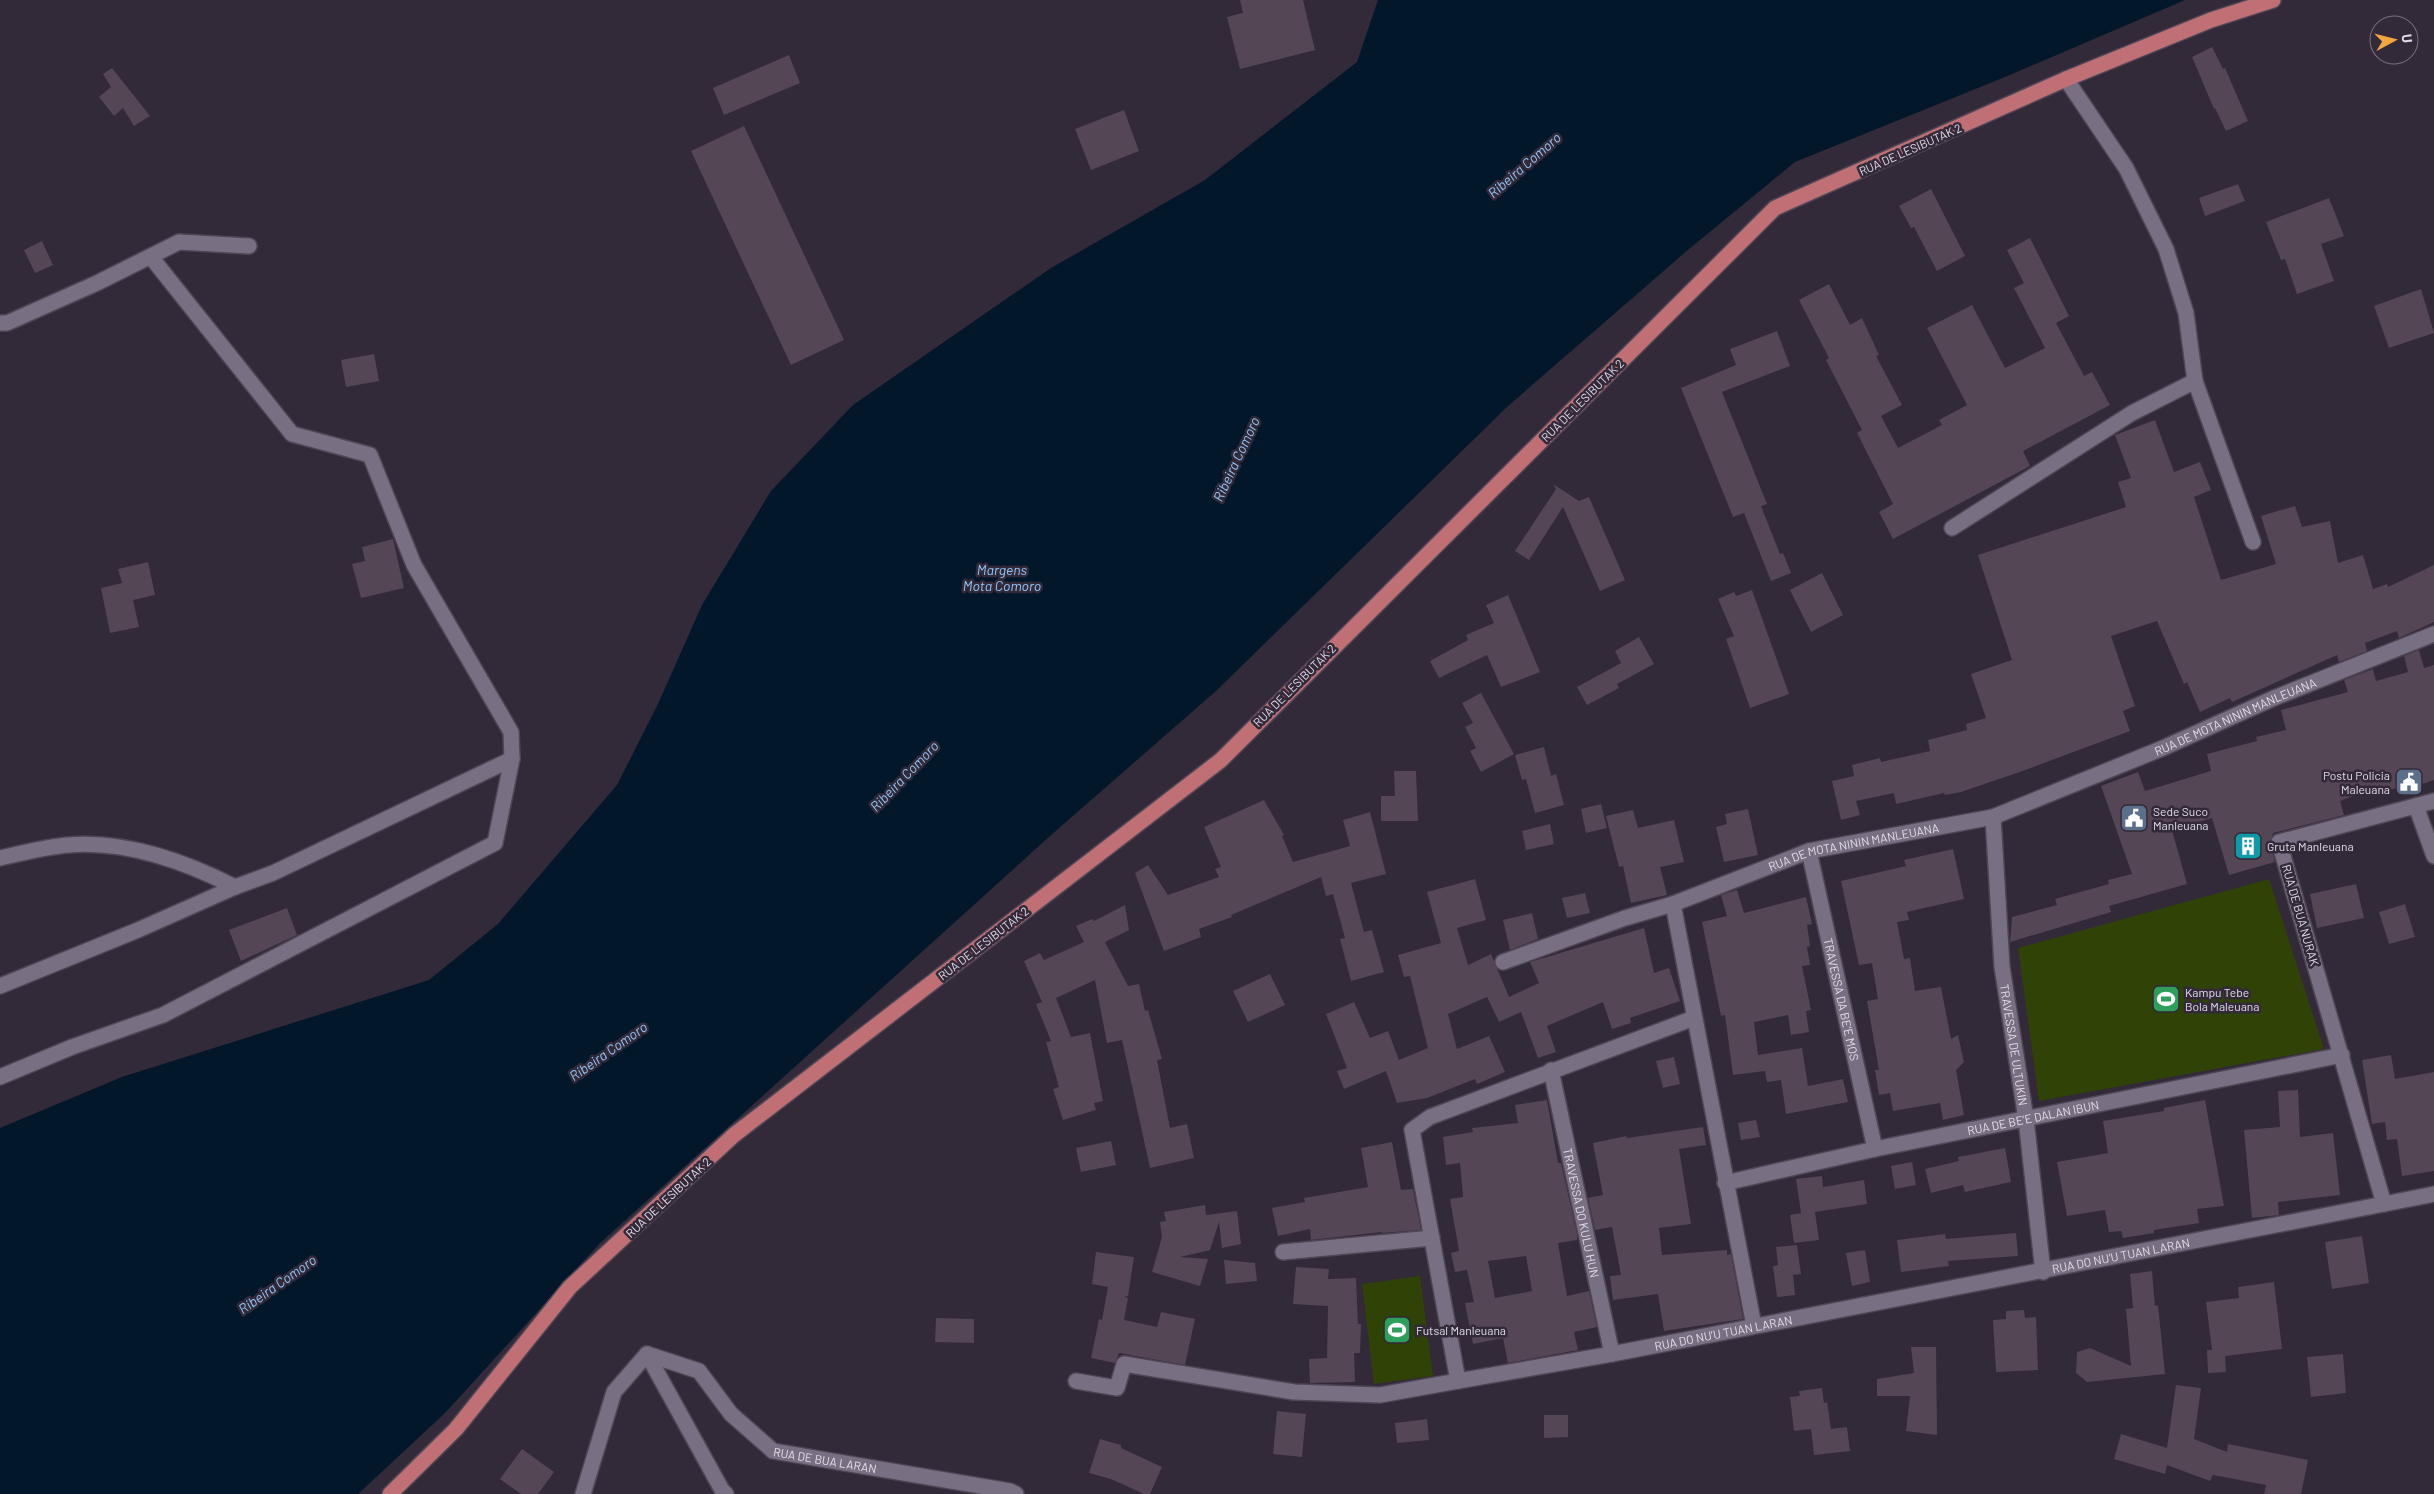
<svg xmlns="http://www.w3.org/2000/svg" width="2434" height="1494" font-family="Barlow,sans-serif">
	<style>
		.green { fill: #2f4307 }
		.water { fill: #02172a }
		.building { fill: #544655; fill-rule: evenodd }
		.lines { fill: none; stroke-linecap: round; stroke-linejoin: round }
		.minor-casing { stroke: #4e4654; stroke-width: 18 }
		.major-casing { stroke: #4e4654; stroke-width: 18 }
		.minor { stroke: #796f82; stroke-width: 15 }
		.major { stroke: #c07075; stroke-width: 15 }
		.labels { text-anchor: middle; dominant-baseline: central; stroke-width: 5; stroke-linejoin: round; paint-order: stroke }
		.street-label { font-size: 12px; fill: #e3dde8; stroke: #322939 }
		.poi-label { font-size: 12px; fill: #e3dde8; stroke: #322939; text-anchor: start }
		.water-label { font-size: 14px; font-style: italic; fill: #91c6f8; stroke: #322939 }
	</style>
	<rect width="100%" height="100%" fill="#322939"/>
	<path class="green" d="M 2269,879 L 2324,1049 L 2039,1101 L 2018,948 Z
		M 1420,1276 L 1433,1376 L 1374,1384 L 1362,1284 Z"/>
	<path class="water" d="M 1378,0 L 2185,0 L 2005,77 L 1795,162 L 1689,249 L 1508,406 L 1216,691 L 1050,836 L 600,1243 L 445,1413 L 358,1494 L 0,1494 L 0,1128 L 122,1077 L 429,980 L 498,924 L 617,785 L 658,704 L 702,605 L 771,491 L 853,405 L 1051,268 L 1205,180 L 1357,62 Z"/>
	<path class="building" d="M 1240,0 L 1303,0 L 1315,50 L 1240,69 L 1227,17 L 1243,13 Z
		M 2212,47 L 2223,69 L 2225,68 L 2248,121 L 2226,131 L 2215,108 L 2214,109 L 2192,57 Z
		M 789,55 L 800,83 L 724,115 L 713,88 Z
		M 112,68 L 150,116 L 134,126 L 123,108 L 114,116 L 99,97 L 111,87 L 103,74 Z
		M 1124,110 L 1139,151 L 1091,170 L 1075,129 Z
		M 744,126 L 844,340 L 791,365 L 691,151 Z
		M 2238,184 L 2245,201 L 2205,216 L 2199,198 Z
		M 1931,189 L 1965,256 L 1937,271 L 1914,227 L 1911,228 L 1899,206 Z
		M 2329,198 L 2344,236 L 2321,244 L 2334,281 L 2297,294 L 2285,259 L 2281,260 L 2266,222 Z
		M 2030,238 L 2069,316 L 2056,323 L 2084,376 L 2092,372 L 2110,405 L 2023,451 L 2030,466 L 1893,539 L 1879,512 L 1893,504 L 1857,433 L 1862,430 L 1826,360 L 1829,358 L 1799,300 L 1829,284 L 1850,325 L 1862,318 L 1879,355 L 1876,356 L 1902,405 L 1881,416 L 1898,448 L 1942,425 L 1939,420 L 1967,405 L 1927,328 L 1972,305 L 2005,368 L 2045,348 L 2014,288 L 2024,283 L 2007,250 Z
		M 42,241 L 53,265 L 35,273 L 24,250 Z
		M 2421,289 L 2434,333 L 2389,348 L 2374,306 Z
		M 1777,331 L 1790,366 L 1722,392 L 1767,504 L 1761,506 L 1780,554 L 1783,553 L 1791,573 L 1771,581 L 1744,513 L 1733,517 L 1681,388 L 1736,365 L 1730,349 Z
		M 374,354 L 379,381 L 346,387 L 341,360 Z
		M 2155,420 L 2174,472 L 2200,462 L 2211,490 L 2194,497 L 2221,580 L 2276,564 L 2261,516 L 2295,506 L 2302,527 L 2330,521 L 2338,563 L 2363,555 L 2373,589 L 2387,584 L 2388,587 L 2434,565 L 2434,622 L 2399,638 L 2397,631 L 2365,643 L 2367,651 L 2339,662 L 2337,655 L 2232,702 L 2230,698 L 2200,712 L 2187,682 L 2184,684 L 2157,621 L 2111,636 L 2135,706 L 2123,711 L 2130,731 L 2017,773 L 1961,792 L 1945,795 L 1944,793 L 1896,804 L 1894,793 L 1856,801 L 1860,815 L 1841,820 L 1832,781 L 1854,776 L 1852,765 L 1880,758 L 1881,762 L 1930,751 L 1928,740 L 1967,730 L 1966,724 L 1986,718 L 1971,674 L 2012,660 L 1978,555 L 2126,507 L 2118,482 L 2131,478 L 2115,435 Z
		M 1553,484 L 1579,501 L 1589,497 L 1625,580 L 1600,591 L 1563,507 L 1529,560 L 1515,551 L 1556,489 Z
		M 393,539 L 404,588 L 361,598 L 352,564 L 365,561 L 362,547 Z
		M 148,562 L 155,595 L 133,600 L 139,627 L 110,633 L 101,588 L 122,583 L 118,569 Z
		M 1822,573 L 1843,615 L 1811,632 L 1790,590 Z
		M 1752,590 L 1789,694 L 1750,708 L 1726,639 L 1734,636 L 1718,599 L 1734,592 L 1736,596 Z
		M 1508,595 L 1540,672 L 1501,687 L 1487,655 L 1439,678 L 1430,661 L 1468,640 L 1466,635 L 1494,623 L 1486,605 Z
		M 1639,637 L 1654,664 L 1617,684 L 1619,688 L 1587,705 L 1577,687 L 1621,663 L 1615,651 Z
		M 2419,650 L 2424,668 L 2434,665 L 2434,780 L 2419,785 L 2421,790 L 2405,796 L 2401,786 L 2375,796 L 2372,789 L 2340,801 L 2344,815 L 2273,833 L 2270,844 L 2275,862 L 2229,875 L 2212,818 L 2172,830 L 2187,884 L 2109,906 L 2111,912 L 2010,942 L 2012,917 L 2057,905 L 2055,899 L 2109,884 L 2108,880 L 2132,874 L 2101,786 L 2138,772 L 2145,791 L 2211,771 L 2207,754 L 2257,741 L 2256,737 L 2286,730 L 2281,710 L 2348,692 L 2344,680 L 2373,669 L 2376,681 L 2408,672 L 2404,656 Z
		M 1481,693 L 1514,754 L 1481,772 L 1470,751 L 1476,748 L 1465,727 L 1473,723 L 1462,703 Z
		M 1544,747 L 1551,776 L 1556,774 L 1564,805 L 1535,813 L 1526,779 L 1522,780 L 1515,755 Z
		M 1394,771 L 1416,771 L 1418,821 L 1381,821 L 1381,796 L 1395,796 Z
		M 1264,800 L 1284,835 L 1282,836 L 1293,862 L 1350,846 L 1343,820 L 1370,812 L 1386,874 L 1351,883 L 1364,932 L 1372,930 L 1384,972 L 1351,981 L 1340,939 L 1345,938 L 1333,894 L 1326,896 L 1321,877 L 1231,915 L 1232,917 L 1199,929 L 1201,937 L 1164,951 L 1135,873 L 1148,865 L 1168,895 L 1219,877 L 1215,869 L 1221,867 L 1204,827 Z
		M 1601,804 L 1607,828 L 1586,833 L 1581,809 Z
		M 1748,809 L 1758,855 L 1724,862 L 1716,827 L 1727,824 L 1725,814 Z
		M 1633,810 L 1638,828 L 1674,820 L 1684,862 L 1660,867 L 1667,895 L 1631,903 L 1623,866 L 1619,867 L 1606,816 Z
		M 1550,824 L 1554,844 L 1526,850 L 1522,831 Z
		M 1953,849 L 1964,899 L 1907,912 L 1909,920 L 1897,922 L 1904,959 L 1910,958 L 1915,991 L 1941,987 L 1951,1039 L 1958,1035 L 1964,1062 L 1956,1070 L 1964,1115 L 1943,1120 L 1940,1103 L 1893,1111 L 1890,1093 L 1879,1095 L 1875,1070 L 1879,1070 L 1867,1001 L 1878,999 L 1872,963 L 1859,965 L 1841,881 L 1906,866 L 1904,860 Z
		M 1475,879 L 1486,920 L 1457,928 L 1468,965 L 1491,954 L 1509,997 L 1539,983 L 1530,962 L 1644,928 L 1654,973 L 1669,968 L 1680,1001 L 1630,1018 L 1631,1023 L 1612,1029 L 1603,1002 L 1547,1026 L 1556,1052 L 1538,1058 L 1521,1012 L 1499,1022 L 1487,997 L 1448,1014 L 1457,1049 L 1489,1036 L 1505,1072 L 1477,1084 L 1475,1079 L 1427,1098 L 1397,1103 L 1386,1071 L 1344,1089 L 1337,1071 L 1347,1068 L 1326,1014 L 1354,1002 L 1370,1038 L 1388,1031 L 1399,1060 L 1428,1048 L 1410,976 L 1404,977 L 1398,955 L 1441,943 L 1427,892 Z
		M 2356,884 L 2364,918 L 2317,928 L 2310,894 Z
		M 1737,890 L 1744,913 L 1806,897 L 1812,924 L 1807,925 L 1810,946 L 1807,947 L 1810,965 L 1802,966 L 1811,1010 L 1806,1011 L 1809,1032 L 1791,1035 L 1788,1015 L 1754,1022 L 1758,1055 L 1802,1048 L 1808,1086 L 1843,1079 L 1848,1102 L 1786,1114 L 1781,1080 L 1767,1082 L 1765,1071 L 1733,1075 L 1725,1015 L 1721,1016 L 1702,922 L 1727,916 L 1721,895 Z
		M 1585,893 L 1590,913 L 1567,918 L 1562,898 Z
		M 2405,904 L 2415,937 L 2389,944 L 2379,912 Z
		M 1125,905 L 1129,930 L 1105,942 L 1128,986 L 1139,984 L 1145,1011 L 1148,1010 L 1162,1059 L 1157,1060 L 1170,1128 L 1187,1124 L 1194,1158 L 1150,1168 L 1122,1040 L 1107,1043 L 1095,980 L 1056,998 L 1071,1037 L 1090,1033 L 1103,1101 L 1094,1103 L 1096,1110 L 1063,1120 L 1053,1089 L 1059,1087 L 1046,1042 L 1051,1041 L 1036,1004 L 1042,1002 L 1024,961 L 1040,953 L 1044,960 L 1084,942 L 1076,926 L 1092,919 L 1094,921 Z
		M 287,908 L 297,935 L 241,961 L 229,930 Z
		M 1532,913 L 1538,939 L 1510,950 L 1503,920 Z
		M 1270,974 L 1285,1005 L 1248,1022 L 1233,991 Z
		M 2391,1055 L 2395,1079 L 2434,1072 L 2434,1171 L 2402,1176 L 2397,1139 L 2387,1140 L 2385,1122 L 2372,1124 L 2362,1060 Z
		M 1674,1057 L 1680,1084 L 1663,1088 L 1656,1061 Z
		M 2298,1090 L 2300,1137 L 2333,1133 L 2340,1195 L 2278,1202 L 2279,1215 L 2252,1218 L 2244,1130 L 2280,1127 L 2278,1091 Z
		M 1547,1100 L 1558,1163 L 1561,1163 L 1577,1234 L 1577,1240 L 1558,1243 L 1567,1296 L 1589,1291 L 1597,1327 L 1574,1332 L 1578,1350 L 1508,1363 L 1503,1338 L 1473,1344 L 1465,1303 L 1474,1302 L 1467,1270 L 1455,1272 L 1451,1253 L 1459,1251 L 1450,1199 L 1463,1197 L 1460,1163 L 1446,1165 L 1443,1137 L 1473,1132 L 1472,1128 L 1518,1123 L 1515,1105 ZM 1526,1256 L 1532,1291 L 1495,1298 L 1488,1261 Z
		M 2205,1100 L 2224,1206 L 2197,1209 L 2199,1223 L 2154,1230 L 2154,1233 L 2123,1238 L 2121,1231 L 2109,1232 L 2105,1210 L 2067,1216 L 2057,1162 L 2108,1153 L 2103,1121 L 2164,1111 L 2164,1108 Z
		M 1756,1120 L 1760,1137 L 1741,1140 L 1738,1123 Z
		M 1703,1127 L 1706,1145 L 1679,1149 L 1691,1224 L 1659,1228 L 1662,1255 L 1727,1250 L 1727,1255 L 1731,1254 L 1743,1319 L 1664,1331 L 1658,1294 L 1613,1300 L 1610,1276 L 1621,1275 L 1612,1227 L 1595,1230 L 1588,1198 L 1603,1195 L 1593,1143 L 1626,1136 L 1627,1138 Z
		M 1111,1141 L 1116,1165 L 1081,1172 L 1076,1148 Z
		M 1392,1142 L 1401,1190 L 1413,1189 L 1421,1230 L 1382,1233 L 1382,1232 L 1311,1240 L 1310,1229 L 1278,1236 L 1272,1208 L 1305,1202 L 1304,1198 L 1368,1187 L 1361,1148 Z
		M 2005,1148 L 2011,1182 L 1965,1192 L 1963,1185 L 1931,1193 L 1925,1169 L 1959,1161 L 1958,1157 Z
		M 1912,1162 L 1916,1185 L 1895,1189 L 1891,1166 Z
		M 1822,1176 L 1823,1187 L 1864,1180 L 1867,1204 L 1815,1212 L 1819,1240 L 1794,1243 L 1790,1215 L 1801,1213 L 1796,1179 Z
		M 1205,1205 L 1206,1215 L 1237,1211 L 1241,1244 L 1222,1248 L 1219,1222 L 1210,1250 L 1180,1257 L 1208,1259 L 1200,1286 L 1152,1272 L 1162,1237 L 1160,1222 L 1166,1221 L 1164,1212 Z
		M 2016,1233 L 2018,1256 L 1948,1261 L 1949,1266 L 1901,1272 L 1897,1240 L 1945,1234 L 1946,1239 Z
		M 2362,1236 L 2369,1283 L 2332,1289 L 2325,1242 Z
		M 1797,1245 L 1801,1274 L 1793,1275 L 1795,1295 L 1777,1297 L 1773,1266 L 1778,1265 L 1776,1247 Z
		M 1865,1250 L 1870,1282 L 1852,1286 L 1846,1253 Z
		M 1096,1252 L 1134,1257 L 1128,1296 L 1124,1297 L 1128,1298 L 1124,1320 L 1157,1327 L 1161,1312 L 1195,1319 L 1185,1365 L 1119,1353 L 1115,1363 L 1091,1358 L 1099,1319 L 1102,1320 L 1108,1287 L 1092,1284 Z
		M 1224,1260 L 1255,1263 L 1257,1281 L 1226,1284 Z
		M 1296,1267 L 1329,1269 L 1328,1279 L 1356,1278 L 1358,1324 L 1361,1324 L 1360,1353 L 1354,1353 L 1355,1382 L 1310,1383 L 1309,1359 L 1327,1358 L 1328,1306 L 1293,1304 Z
		M 2152,1271 L 2155,1306 L 2158,1305 L 2165,1374 L 2087,1382 L 2076,1373 L 2077,1352 L 2090,1348 L 2131,1366 L 2126,1309 L 2133,1308 L 2130,1274 Z
		M 2274,1282 L 2282,1349 L 2225,1356 L 2226,1372 L 2208,1373 L 2207,1350 L 2212,1350 L 2206,1302 L 2239,1298 L 2238,1287 Z
		M 2024,1310 L 2025,1318 L 2036,1317 L 2038,1370 L 1996,1372 L 1993,1320 L 2006,1319 L 2006,1311 Z
		M 936,1318 L 974,1319 L 974,1343 L 935,1342 Z
		M 1911,1347 L 1936,1347 L 1937,1435 L 1906,1431 L 1910,1396 L 1877,1396 L 1877,1379 L 1914,1373 Z
		M 2343,1354 L 2346,1393 L 2311,1397 L 2307,1357 Z
		M 2176,1385 L 2201,1388 L 2194,1439 L 2227,1452 L 2228,1444 L 2308,1460 L 2301,1494 L 2264,1494 L 2266,1485 L 2213,1475 L 2210,1481 L 2167,1465 L 2165,1474 L 2114,1459 L 2121,1434 L 2167,1448 Z
		M 1822,1388 L 1824,1403 L 1827,1402 L 1831,1429 L 1847,1427 L 1850,1451 L 1814,1455 L 1811,1429 L 1794,1431 L 1790,1397 L 1800,1396 L 1799,1391 Z
		M 1277,1411 L 1306,1414 L 1302,1457 L 1273,1454 Z
		M 1544,1415 L 1568,1415 L 1568,1437 L 1544,1438 Z
		M 1427,1419 L 1429,1440 L 1397,1443 L 1395,1423 Z
		M 1100,1439 L 1121,1445 L 1121,1448 L 1162,1467 L 1150,1494 L 1144,1494 L 1111,1479 L 1089,1473 Z
		M 522,1449 L 554,1472 L 538,1494 L 521,1494 L 500,1479 Z"/>
	<g class="lines">
		<g class="minor-casing">
			<g id="minor">
				<path d="M 0,323 L 7,323 L 97,283 L 179,242 L 249,246"/>
				<path d="M 2195,381 L 2253,542"/>
				<path d="M 1952,528 L 2132,413 L 2195,381 L 2186,313 L 2166,249 L 2126,168 L 2066,79"/>
				<path d="M 2416,806 L 2434,856"/>
				<path id="s1" d="M 1993,817 L 2002,967 L 2026,1119 L 2043,1272"/>
				<path id="s2" d="M 1809,851 L 1875,1149"/>
				<path d="M 0,858 C 23,853 45,847 68,845 C 126,840 184,861 235,887"/>
				<path d="M 1503,962 L 1625,918 L 1673,904"/>
				<path d="M 0,986 L 138,930 L 235,887 L 273,873 L 512,759"/>
				<path id="s3" d="M 1694,1018 L 1430,1117 L 1412,1130 L 1458,1381 L 1612,1354 L 2384,1204 L 2279,842 L 2434,801"/>
				<path id="s4" d="M 1551,1070 L 1612,1354"/>
				<path d="M 0,1077 L 72,1047 L 163,1015 L 495,843 L 512,759 L 511,732 L 414,565 L 370,455 L 292,434 L 151,257"/>
				<path id="s5" d="M 1725,1183 L 1875,1149 L 2342,1055"/>
				<path d="M 2384,1204 L 2434,1194"/>
				<path d="M 1283,1252 L 1432,1238"/>
				<path id="s6" d="M 1754,1326 L 1673,904 L 1809,851 L 1993,817 L 2163,748 L 2274,698 L 2434,634"/>
				<path d="M 647,1354 L 722,1490 L 726,1494"/>
				<path d="M 1076,1381 L 1117,1388 L 1124,1364 L 1294,1392 L 1380,1395 L 1458,1381"/>
				<path id="s7" d="M 583,1494 L 614,1392 L 647,1354 L 699,1371 L 731,1414 L 773,1451 L 1010,1491 L 1016,1494"/>
			</g>
		</g>
		<g class="major-casing">
			<path id="major" d="M 390,1494 L 456,1429 L 570,1287 L 734,1135 L 1221,760 L 1775,208 L 2066,79 L 2211,20 L 2273,0"/>
		</g>
		<use href="#minor" class="minor"/>
		<use href="#major" class="major"/>
	</g>
	<defs>
		<g id="civic-square" transform="scale(1.4375)"><rect x="-9" y="-9" width="18" height="18" rx="4" fill="#5c6f8a" stroke="#322939"/><path d="M-.6-6.5H3V-4.5H.6V-3L4-1V1h2V6H-6V1h2V-1L-.6-3ZM-1.2 2.5V6h2.4V2.5Z" fill="#fff"/></g>
		<g id="building-square" transform="scale(1.4375)"><rect x="-9" y="-9" width="18" height="18" rx="4" fill="#0f9aa8" stroke="#322939"/><path d="M-4-6H4V6H1V3H-1V6H-4ZM-2.5-4.3h1.7v1.8h-1.7ZM.8-4.3h1.7v1.8H.8ZM-2.5-1h1.7V.8h-1.7ZM.8-1h1.7V.8H.8Z" fill="#fff"/></g>
		<g id="stadium-square" transform="scale(1.4375)"><rect x="-9" y="-9" width="18" height="18" rx="4" fill="#2e9e5b" stroke="#322939"/><path d="M0-5a6.5 5 0 1 0 0 10a6.5 5 0 1 0 0-10ZM-3.5-1.8h7v3.6h-7Z" fill="#fff"/></g>
	</defs>
	<g fill-rule="evenodd">
		<use href="#civic-square" x="2409" y="782"/>
		<use href="#civic-square" x="2134" y="818"/>
		<use href="#building-square" x="2248" y="846"/>
		<use href="#stadium-square" x="2166" y="999"/>
		<use href="#stadium-square" x="1397" y="1330"/>
	</g>
	<g class="labels">
		<g class="street-label">
			<text transform="translate(1910 149) rotate(-24)">RUA DE LESIBUTAK 2</text>
			<text transform="translate(1582 400) rotate(-45)">RUA DE LESIBUTAK 2</text>
			<text transform="translate(1294 685) rotate(-45)">RUA DE LESIBUTAK 2</text>
			<text stroke="none"><textPath href="#s6" startOffset="1025">RUA DE MOTA NININ MANLEUANA</textPath></text>
			<text stroke="none"><textPath href="#s6" startOffset="620">RUA DE MOTA NININ MANLEUANA</textPath></text>
			<text transform="translate(2301 915) rotate(74)">RUA DE BUA NURAK</text>
			<text transform="translate(983 943) rotate(-38)">RUA DE LESIBUTAK 2</text>
			<text stroke="none"><textPath href="#s2" startOffset="152">TRAVESSA DA BE’E MOS</textPath></text>
			<text stroke="none"><textPath href="#s1" startOffset="229">TRAVESSA DE ULTUKIN</textPath></text>
			<text stroke="none"><textPath href="#s5" startOffset="315">RUA DE BE’E DALAN IBUN</textPath></text>
			<text transform="translate(668 1197) rotate(-43)">RUA DE LESIBUTAK 2</text>
			<text stroke="none"><textPath href="#s4" startOffset="146">TRAVESSA DO KULU HUN</textPath></text>
			<text stroke="none"><textPath href="#s3" startOffset="1234">RUA DO NU’U TUAN LARAN</textPath></text>
			<text stroke="none"><textPath href="#s3" startOffset="829">RUA DO NU’U TUAN LARAN</textPath></text>
			<text stroke="none"><textPath href="#s7" startOffset="374">RUA DE BUA LARAN</textPath></text>
		</g>
		<g class="poi-label">
			<text x="2390" y="775" text-anchor="end">Postu Policia<tspan x="2390" dy="14">Maleuana</tspan></text>
			<text x="2153" y="811">Sede Suco<tspan x="2153" dy="14">Manleuana</tspan></text>
			<text x="2267" y="846">Gruta Manleuana</text>
			<text x="2185" y="992">Kampu Tebe<tspan x="2185" dy="14">Bola Maleuana</tspan></text>
			<text x="1416" y="1330">Futsal Manleuana</text>
		</g>
		<g class="water-label">
			<text transform="translate(1524 165) rotate(-41)">Ribeira Comoro</text>
			<text transform="translate(1236 459) rotate(-65)">Ribeira Comoro</text>
			<text x="1002" y="569">Margens<tspan x="1002" dy="16">Mota Comoro</tspan></text>
			<text transform="translate(904 776) rotate(-46)">Ribeira Comoro</text>
			<text transform="translate(608 1051) rotate(-35)">Ribeira Comoro</text>
			<text transform="translate(277 1284) rotate(-35)">Ribeira Comoro</text>
		</g>
	</g>
	<g transform="translate(2394 40) rotate(83)"><circle r="24" fill="#322939" stroke="#79717f"/>
	<path d="M0-4L9 19L0 12L-9 19Z" fill="#efa73e"/>
	<text y="-8" font-size="14" font-weight="bold" text-anchor="middle" fill="#e3dde8">U</text>
	</g>
</svg>
